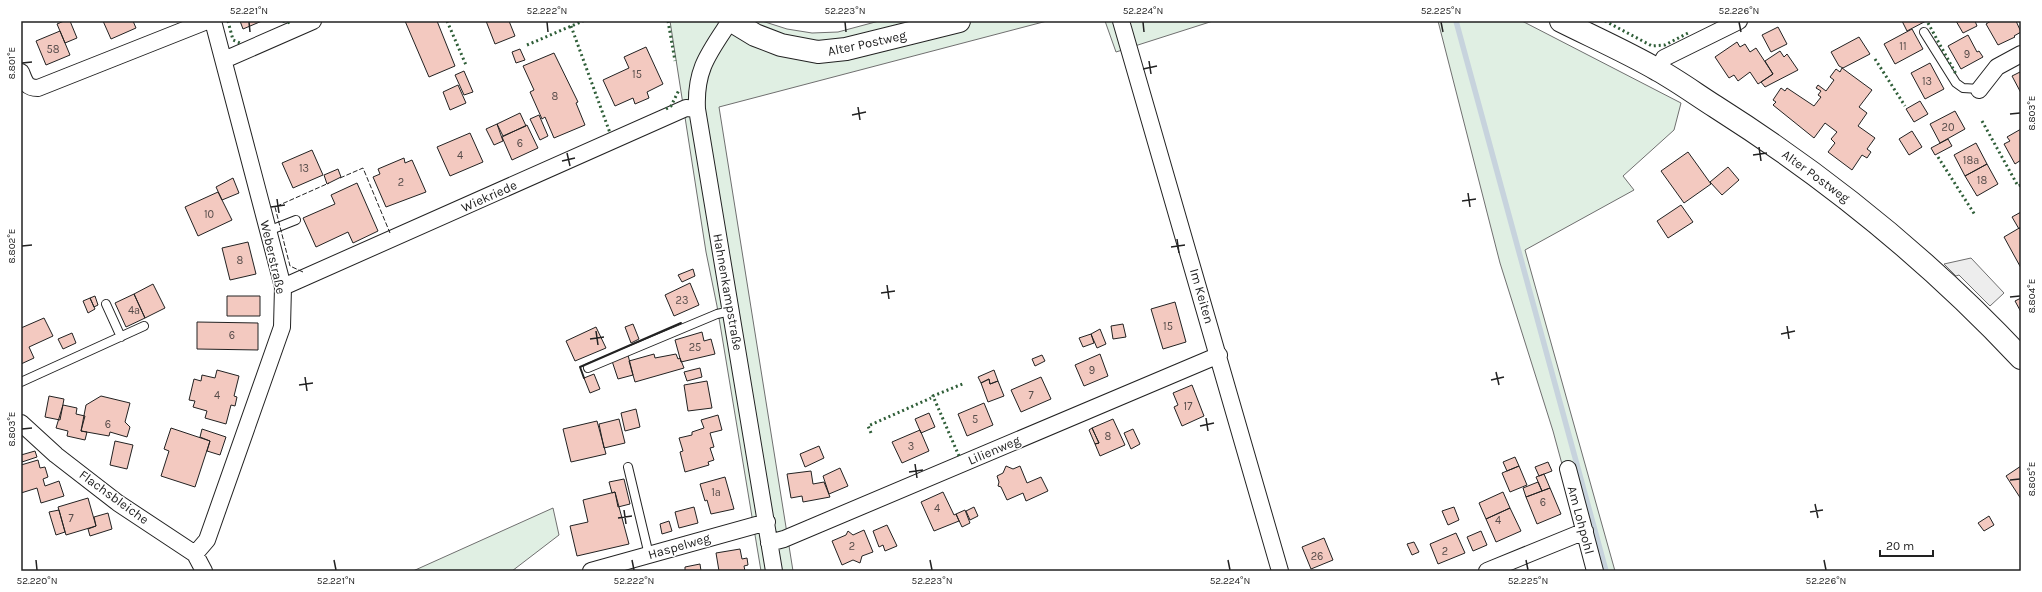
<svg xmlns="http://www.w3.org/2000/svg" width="2042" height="592" font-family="Karla,sans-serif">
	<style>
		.green { fill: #e0efe3; stroke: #6f6f6f }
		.parking { fill: #ededed; stroke: #6f6f6f }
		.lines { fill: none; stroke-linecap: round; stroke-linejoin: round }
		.stream { stroke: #c7d3dd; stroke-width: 5.5 }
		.building { fill: #f3c9c0; stroke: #222 }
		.lane-casing { stroke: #222; stroke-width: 10 }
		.street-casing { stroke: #222; stroke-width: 18 }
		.secondary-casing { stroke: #222; stroke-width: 24 }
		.lane { stroke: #fff; stroke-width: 8 }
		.street { stroke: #fff; stroke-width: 16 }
		.secondary { stroke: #fff; stroke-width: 22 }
		.hedge { stroke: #2f5e38; stroke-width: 3; stroke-dasharray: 2 3; stroke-linecap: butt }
		.fence { stroke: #222; stroke-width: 1; stroke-dasharray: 5 2; stroke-linecap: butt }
		.wall { stroke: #222; stroke-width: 2 }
		.ticks { fill: none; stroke: #222; stroke-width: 1.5 }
		.labels { text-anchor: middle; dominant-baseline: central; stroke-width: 3; stroke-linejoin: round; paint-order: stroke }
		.number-label { font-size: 11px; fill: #564c4a }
		.street-label { font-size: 13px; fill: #222; stroke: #fff }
		.neatline { fill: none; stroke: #222; stroke-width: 1.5 }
		.ticks-label { font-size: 10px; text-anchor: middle; fill: #222 }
	</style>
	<rect width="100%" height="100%" fill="#fff"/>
	<path class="green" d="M 670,21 L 762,21 L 787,29 L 812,33 L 838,32 L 879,21 L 1047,21 L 719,107 L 793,571 L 761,571 L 717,306 L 706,252 Z
		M 1105,21 L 1213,21 L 1116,52 Z
		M 1438,21 L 1522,21 L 1681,103 L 1674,130 L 1623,176 L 1634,190 L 1525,250 L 1615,571 L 1591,571 L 1553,431 L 1500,263 Z
		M 553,508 L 559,535 L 512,571 L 413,571 Z"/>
	<path class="parking" d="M 1971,258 L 2004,293 L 1990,306 L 1959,275 L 1956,276 L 1944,264 Z"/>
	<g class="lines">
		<path class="stream" d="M 1456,21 L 1606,571"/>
	</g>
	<path class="building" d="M 64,21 L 70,21 L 77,38 L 65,43 L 57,24 Z
		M 103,21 L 133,21 L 136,28 L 111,39 Z
		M 240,21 L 262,21 L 243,29 Z
		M 405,21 L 437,21 L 455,66 L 429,77 Z
		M 486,21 L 509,21 L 515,36 L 495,44 Z
		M 1902,21 L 1926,21 L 1907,31 Z
		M 1956,21 L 1975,21 L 1977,26 L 1963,33 Z
		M 1991,21 L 2016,21 L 2021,32 L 2014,36 L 2015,37 L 1998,45 L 1986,24 Z
		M 1778,27 L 1787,44 L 1771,52 L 1762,35 Z
		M 1912,29 L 1923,49 L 1895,64 L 1884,44 Z
		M 60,31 L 70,55 L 46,65 L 36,41 Z
		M 1968,35 L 1977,52 L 1979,51 L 1983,57 L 1961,69 L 1948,46 Z
		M 1859,37 L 1870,54 L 1843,68 L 1839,66 L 1831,52 Z
		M 1737,42 L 1740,47 L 1745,44 L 1750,52 L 1756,48 L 1773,74 L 1758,84 L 1750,72 L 1738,81 L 1734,75 L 1729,78 L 1715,57 Z
		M 646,47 L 663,84 L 647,92 L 649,98 L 635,104 L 633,98 L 615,106 L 603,80 L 629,68 L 624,57 Z
		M 520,49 L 525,60 L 516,63 L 512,52 Z
		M 1780,51 L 1784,57 L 1787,54 L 1798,70 L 1765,87 L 1761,82 L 1773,74 L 1765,61 Z
		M 554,53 L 578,102 L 576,103 L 585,125 L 554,138 L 545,117 L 542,119 L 530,92 L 534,90 L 523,66 Z
		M 1930,63 L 1944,89 L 1925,99 L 1911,73 Z
		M 1842,68 L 1872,90 L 1859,107 L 1867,113 L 1858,126 L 1875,138 L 1867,149 L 1871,152 L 1867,158 L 1862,155 L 1852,170 L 1828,152 L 1835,143 L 1831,139 L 1837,132 L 1825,123 L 1814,138 L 1773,105 L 1776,102 L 1773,100 L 1781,88 L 1785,91 L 1787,88 L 1814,106 L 1821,97 L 1818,95 L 1821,91 L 1816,88 L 1818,85 L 1826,91 L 1834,80 L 1830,77 L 1836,69 L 1840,72 Z
		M 464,71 L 473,92 L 464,95 L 455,75 Z
		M 2020,72 L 2021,74 L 2021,93 L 2012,76 Z
		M 458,85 L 466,103 L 450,110 L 443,92 Z
		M 1920,101 L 1928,114 L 1914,122 L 1906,109 Z
		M 1955,111 L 1965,129 L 1940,143 L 1930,124 Z
		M 520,113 L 526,126 L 503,136 L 497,124 Z
		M 539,115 L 548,136 L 540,140 L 530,119 Z
		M 497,124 L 503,141 L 494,145 L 486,129 Z
		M 527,125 L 538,148 L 512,160 L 502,137 Z
		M 2021,129 L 2021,160 L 2015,164 L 2004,144 L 2010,141 L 2007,137 Z
		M 1912,131 L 1922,147 L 1909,155 L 1899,139 Z
		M 470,133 L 483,162 L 450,176 L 437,147 Z
		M 1948,139 L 1952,146 L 1935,155 L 1931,148 Z
		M 1976,143 L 1987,164 L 1965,176 L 1954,155 Z
		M 312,150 L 323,175 L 293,188 L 282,163 Z
		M 1688,152 L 1711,184 L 1684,203 L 1661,171 Z
		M 404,158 L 405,163 L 412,160 L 426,192 L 386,207 L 373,177 L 380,174 L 378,169 Z
		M 1987,164 L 1998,184 L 1977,196 L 1965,176 Z
		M 1728,167 L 1739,180 L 1722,195 L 1710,182 Z
		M 338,169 L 341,177 L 327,184 L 324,175 Z
		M 233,178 L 239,193 L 222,200 L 216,187 Z
		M 357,183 L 378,231 L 353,243 L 348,232 L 316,247 L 303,218 L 335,204 L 331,195 Z
		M 218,192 L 232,220 L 198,236 L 185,207 Z
		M 1681,205 L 1693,222 L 1668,238 L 1657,221 Z
		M 2021,212 L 2021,227 L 2019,229 L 2012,217 Z
		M 2021,227 L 2021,268 L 2004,237 Z
		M 248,242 L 256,274 L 230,280 L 222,248 Z
		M 693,269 L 695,276 L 682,282 L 678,275 Z
		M 690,283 L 699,305 L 674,316 L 665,295 Z
		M 153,284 L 165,308 L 145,318 L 134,294 Z
		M 134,294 L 145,318 L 126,327 L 115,303 Z
		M 95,296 L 98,305 L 94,307 L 90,298 Z
		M 227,296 L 260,296 L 260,316 L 227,316 Z
		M 90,298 L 95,309 L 88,313 L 83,301 Z
		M 2021,298 L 2021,312 L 2015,301 Z
		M 1175,302 L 1186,342 L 1163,349 L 1151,309 Z
		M 44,318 L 53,336 L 29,347 L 34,358 L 21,364 L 21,328 Z
		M 197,322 L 258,323 L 258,350 L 197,349 Z
		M 633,324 L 639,339 L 631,343 L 625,327 Z
		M 1123,324 L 1126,337 L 1113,339 L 1111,326 Z
		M 596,327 L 606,348 L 575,361 L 566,341 Z
		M 1100,329 L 1106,344 L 1097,348 L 1091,334 Z
		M 702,332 L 704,341 L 711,339 L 715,354 L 681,362 L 675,340 Z
		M 72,333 L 76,343 L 63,349 L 58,339 Z
		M 1091,334 L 1094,343 L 1083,347 L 1079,338 Z
		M 654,354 L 655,358 L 676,354 L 678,359 L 680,358 L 684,368 L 635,382 L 629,361 Z
		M 1100,354 L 1108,376 L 1084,386 L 1075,365 Z
		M 628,355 L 633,375 L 618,379 L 612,361 Z
		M 1042,355 L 1045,361 L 1035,366 L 1032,359 Z
		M 700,368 L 702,377 L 687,381 L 684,372 Z
		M 217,370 L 239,376 L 234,396 L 237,397 L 235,406 L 231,405 L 226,424 L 205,418 L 207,411 L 193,407 L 195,401 L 189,400 L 194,379 L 201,381 L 202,375 L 215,378 Z
		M 994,370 L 998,381 L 990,384 L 989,379 L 981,383 L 978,377 Z
		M 594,374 L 600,389 L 590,393 L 584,378 Z
		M 1041,377 L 1051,399 L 1021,412 L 1011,390 Z
		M 989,379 L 990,384 L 998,381 L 1004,396 L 988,402 L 981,383 Z
		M 707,381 L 712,408 L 688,411 L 684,385 Z
		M 1192,385 L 1204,416 L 1182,426 L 1174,407 L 1178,405 L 1173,393 Z
		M 49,396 L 64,399 L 60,420 L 45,417 Z
		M 101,396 L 130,403 L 125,422 L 130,427 L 127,437 L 110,432 L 109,436 L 81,431 L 86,405 Z
		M 984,403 L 993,425 L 967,436 L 958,414 Z
		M 63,405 L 77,408 L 76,414 L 85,416 L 81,431 L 87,432 L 85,440 L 67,436 L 68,431 L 56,428 Z
		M 636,409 L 640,427 L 625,431 L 621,413 Z
		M 929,413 L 935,427 L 921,433 L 915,419 Z
		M 718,415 L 722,430 L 710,433 L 714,447 L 710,448 L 714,460 L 708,462 L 709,465 L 685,472 L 680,452 L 683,451 L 679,438 L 692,435 L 692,432 L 704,428 L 701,420 Z
		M 619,419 L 625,443 L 604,448 L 599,424 Z
		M 1113,419 L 1125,445 L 1100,456 L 1095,444 L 1099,443 L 1092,428 Z
		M 597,421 L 606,454 L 571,462 L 563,429 Z
		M 171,428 L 210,441 L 195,487 L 161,476 L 169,451 L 164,449 Z
		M 1092,428 L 1099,443 L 1095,444 L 1089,430 Z
		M 202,429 L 226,437 L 220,455 L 207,451 L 210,441 L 200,437 Z
		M 1133,429 L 1140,444 L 1131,449 L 1124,433 Z
		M 920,430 L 929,451 L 902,463 L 892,442 Z
		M 115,441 L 133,445 L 127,469 L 110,465 Z
		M 819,446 L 824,458 L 805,467 L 800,454 Z
		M 35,451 L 37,457 L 22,462 L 21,455 Z
		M 1515,457 L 1519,466 L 1507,471 L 1503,462 Z
		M 38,460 L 40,468 L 45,467 L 48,477 L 43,479 L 45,486 L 59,481 L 64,496 L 41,503 L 37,488 L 21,493 L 21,465 Z
		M 1548,462 L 1552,471 L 1539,476 L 1535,467 Z
		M 1006,466 L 1013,469 L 1020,466 L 1027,483 L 1041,477 L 1048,491 L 1026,501 L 1023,493 L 1007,500 L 1001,487 L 998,486 L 999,482 L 997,476 L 1003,473 Z
		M 1519,466 L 1527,485 L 1510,492 L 1502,473 Z
		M 2021,466 L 2021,499 L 2006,476 Z
		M 840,468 L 848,486 L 829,494 L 823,476 Z
		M 811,471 L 813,484 L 824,482 L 830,497 L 803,502 L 802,496 L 791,498 L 787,474 Z
		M 1544,474 L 1550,488 L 1542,491 L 1536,477 Z
		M 725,477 L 734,509 L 711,514 L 707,500 L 705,501 L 700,484 Z
		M 624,479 L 630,504 L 618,507 L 615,492 L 612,493 L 609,482 Z
		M 1538,482 L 1542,491 L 1526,497 L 1523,488 Z
		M 1550,488 L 1561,514 L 1537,524 L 1526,497 Z
		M 615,492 L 629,544 L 577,556 L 570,526 L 588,522 L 583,500 Z
		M 943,492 L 954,515 L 956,514 L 959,521 L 934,531 L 921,502 Z
		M 1503,492 L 1510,508 L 1486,519 L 1479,503 Z
		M 88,498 L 96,526 L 66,535 L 58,507 Z
		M 694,507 L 698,523 L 679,528 L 675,512 Z
		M 974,507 L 978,516 L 970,520 L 966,511 Z
		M 1454,507 L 1459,520 L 1448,525 L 1442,511 Z
		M 1510,508 L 1521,531 L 1496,542 L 1486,519 Z
		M 59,510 L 65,532 L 56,535 L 49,512 Z
		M 965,510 L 970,523 L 962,527 L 956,514 Z
		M 108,513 L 112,529 L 90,536 L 88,529 L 96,526 L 94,517 Z
		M 1989,516 L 1994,525 L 1984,531 L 1978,523 Z
		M 669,521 L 672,531 L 662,534 L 660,524 Z
		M 887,525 L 897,546 L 885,551 L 883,545 L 879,547 L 873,531 Z
		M 864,530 L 873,552 L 862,556 L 860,563 L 853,560 L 842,565 L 832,541 L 846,535 L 848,531 L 853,535 Z
		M 1481,531 L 1487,545 L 1473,551 L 1467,537 Z
		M 1456,533 L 1465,553 L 1438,564 L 1430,544 Z
		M 1324,538 L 1333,560 L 1311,569 L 1302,547 Z
		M 1414,542 L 1419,552 L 1412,555 L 1407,544 Z
		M 740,549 L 742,559 L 747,558 L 748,565 L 744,566 L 745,571 L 719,571 L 716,553 Z
		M 700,564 L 701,571 L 685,571 L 685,567 Z"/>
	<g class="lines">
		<g class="lane-casing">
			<path id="lane" d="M 1924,32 L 1956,83 L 1963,88 L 1980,89
				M 268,231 L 296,220
				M 106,304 L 121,337
				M 588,368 L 717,314 L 731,311
				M 21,382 L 144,326
				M 628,467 L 649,555"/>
		</g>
		<g class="street-casing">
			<path id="street" d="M 730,21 C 709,53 695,69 697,109 L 774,571
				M 1121,21 L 1280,571
				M 224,60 L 313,21
				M 1658,70 L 1664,58 L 1739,21
				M 21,72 C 25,82 26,88 38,88 L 207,21
				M 1979,90 L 1997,67 L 2021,54
				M 283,287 L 686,108 L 697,109
				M 21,423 L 56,455 L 118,503 L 195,554 L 204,571
				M 1568,469 L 1595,571
				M 769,543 L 784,539 L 1219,355
				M 195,554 L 207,540 L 282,327 L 283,287 L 213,21
				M 591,571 L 767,522
				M 1487,571 L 1585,531"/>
		</g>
		<g class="secondary-casing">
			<path id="secondary" d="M 732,21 L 755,35 L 781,45 L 818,52 L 846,49 L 959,21
				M 1561,21 C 1593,37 1627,52 1658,70 C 1678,81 1697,95 1716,107 C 1828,178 1930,261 2021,358"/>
		</g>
		<use href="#lane" class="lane"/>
		<use href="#street" class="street"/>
		<use href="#secondary" class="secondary"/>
		<path class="hedge" d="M 228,21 L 233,40 L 240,43
			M 283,21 L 287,23 L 292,21
			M 447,21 L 466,65
			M 668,21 L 675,61
			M 1605,21 L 1652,46 L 1665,45 L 1688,33
			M 1928,23 L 1956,74
			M 571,26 L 610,133
			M 527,45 L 583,21
			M 1875,59 L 1905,106
			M 666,109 L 671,106 L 679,90
			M 1982,121 L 2018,186 L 2021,185
			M 1938,157 L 1975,215
			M 871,433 L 868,426 L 931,398
			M 959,456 L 933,396 L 965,383"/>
		<path class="fence" d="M 340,178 L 363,168 L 390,233
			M 303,272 L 290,266 L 275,207 L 329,183"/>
		<path class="wall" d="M 584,378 L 580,367 L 681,323"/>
	</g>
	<path class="ticks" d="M 249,22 L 250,32M 547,22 L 548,32M 845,22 L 846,32M 1143,22 L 1144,32M 1441,22 L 1443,32M 1739,22 L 1741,32M 1149,61 L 1151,74M 22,63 L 32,62M 1143,69 L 1157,66M 858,107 L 860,120M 2010,114 L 2020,113M 852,115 L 866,112M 1759,147 L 1761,161M 567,153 L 570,166M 1753,155 L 1767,153M 562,161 L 575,158M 1468,193 L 1470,207M 277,199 L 279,213M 1462,201 L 1476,199M 271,207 L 285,205M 1177,239 L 1179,253M 22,246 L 32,245M 1171,247 L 1185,245M 887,285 L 889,299M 881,293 L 895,291M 2010,297 L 2020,296M 1787,326 L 1789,339M 596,331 L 598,345M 1781,334 L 1795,331M 590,339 L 604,337M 1496,372 L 1499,385M 305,377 L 307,391M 1491,380 L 1504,377M 299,385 L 313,383M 1206,418 L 1208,431M 1200,426 L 1214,423M 22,429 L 32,428M 915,464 L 917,478M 909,472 L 923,470M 2010,480 L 2020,479M 1815,504 L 1818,518M 624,510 L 626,524M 1810,512 L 1823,510M 618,518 L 632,516M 36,560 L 37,570M 334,560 L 336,570M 632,560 L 634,570M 930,560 L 932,570M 1228,560 L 1230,570M 1526,560 L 1528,570M 1824,560 L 1826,570"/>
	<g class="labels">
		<g class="number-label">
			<text x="1903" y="46">11</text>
			<text x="53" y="49">58</text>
			<text x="1967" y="54">9</text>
			<text x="637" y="74">15</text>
			<text x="1927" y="81">13</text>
			<text x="555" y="96">8</text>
			<text x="1948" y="127">20</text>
			<text x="520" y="143">6</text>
			<text x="460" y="155">4</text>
			<text x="1971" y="160">18a</text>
			<text x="304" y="168">13</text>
			<text x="1982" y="180">18</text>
			<text x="401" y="182">2</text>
			<text x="209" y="214">10</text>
			<text x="240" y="260">8</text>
			<text x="682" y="300">23</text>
			<text x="134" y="310">4a</text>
			<text x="1168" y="326">15</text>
			<text x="232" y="335">6</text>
			<text x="695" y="347">25</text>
			<text x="1092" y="370">9</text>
			<text x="217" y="395">4</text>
			<text x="1031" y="395">7</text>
			<text x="1188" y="406">17</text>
			<text x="975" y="419">5</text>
			<text x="108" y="424">6</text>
			<text x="1108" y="436">8</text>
			<text x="911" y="446">3</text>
			<text x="716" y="492">1a</text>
			<text x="1543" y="502">6</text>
			<text x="937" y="508">4</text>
			<text x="71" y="518">7</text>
			<text x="1498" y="520">4</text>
			<text x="852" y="546">2</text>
			<text x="1445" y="551">2</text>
			<text x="1317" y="556">26</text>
		</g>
		<g class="street-label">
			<text transform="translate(867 43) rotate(-12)">Alter Postweg</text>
			<text transform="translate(1816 176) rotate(36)">Alter Postweg</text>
			<text transform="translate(489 196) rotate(-24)">Wiekriede</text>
			<text transform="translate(273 257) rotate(77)">Weberstraße</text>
			<text transform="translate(728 292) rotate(80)">Hahnenkampstraße</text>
			<text transform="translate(1202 296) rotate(74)">Im Keiten</text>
			<text transform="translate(994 450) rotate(-23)">Lilienweg</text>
			<text transform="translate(114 497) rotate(36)">Flachsbleiche</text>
			<text transform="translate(1581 520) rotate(75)">Am Lohpohl</text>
			<text transform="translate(679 546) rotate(-16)">Haspelweg</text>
		</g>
	</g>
	<rect width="2042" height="592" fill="none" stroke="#ffffff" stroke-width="44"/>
	<path d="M1880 550v6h53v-6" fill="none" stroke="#222222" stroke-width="2"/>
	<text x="1886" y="550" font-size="12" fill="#222222" stroke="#ffffff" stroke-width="3" paint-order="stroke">20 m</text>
	<rect x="22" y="22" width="1998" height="548" class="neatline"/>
	<g class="ticks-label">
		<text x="249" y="14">52.221°N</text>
		<text x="547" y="14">52.222°N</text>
		<text x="845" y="14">52.223°N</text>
		<text x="1143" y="14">52.224°N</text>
		<text x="1441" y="14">52.225°N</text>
		<text x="1739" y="14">52.226°N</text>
		<text transform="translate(11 63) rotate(-90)" y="4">8.801°E</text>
		<text transform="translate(2031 113) rotate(-90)" y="4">8.803°E</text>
		<text transform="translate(11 246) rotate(-90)" y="4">8.802°E</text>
		<text transform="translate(2031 296) rotate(-90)" y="4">8.804°E</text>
		<text transform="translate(11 429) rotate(-90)" y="4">8.803°E</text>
		<text transform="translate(2031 479) rotate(-90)" y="4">8.805°E</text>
		<text x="37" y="584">52.220°N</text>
		<text x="336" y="584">52.221°N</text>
		<text x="634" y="584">52.222°N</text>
		<text x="932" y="584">52.223°N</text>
		<text x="1230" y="584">52.224°N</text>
		<text x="1528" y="584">52.225°N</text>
		<text x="1826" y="584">52.226°N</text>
	</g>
</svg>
